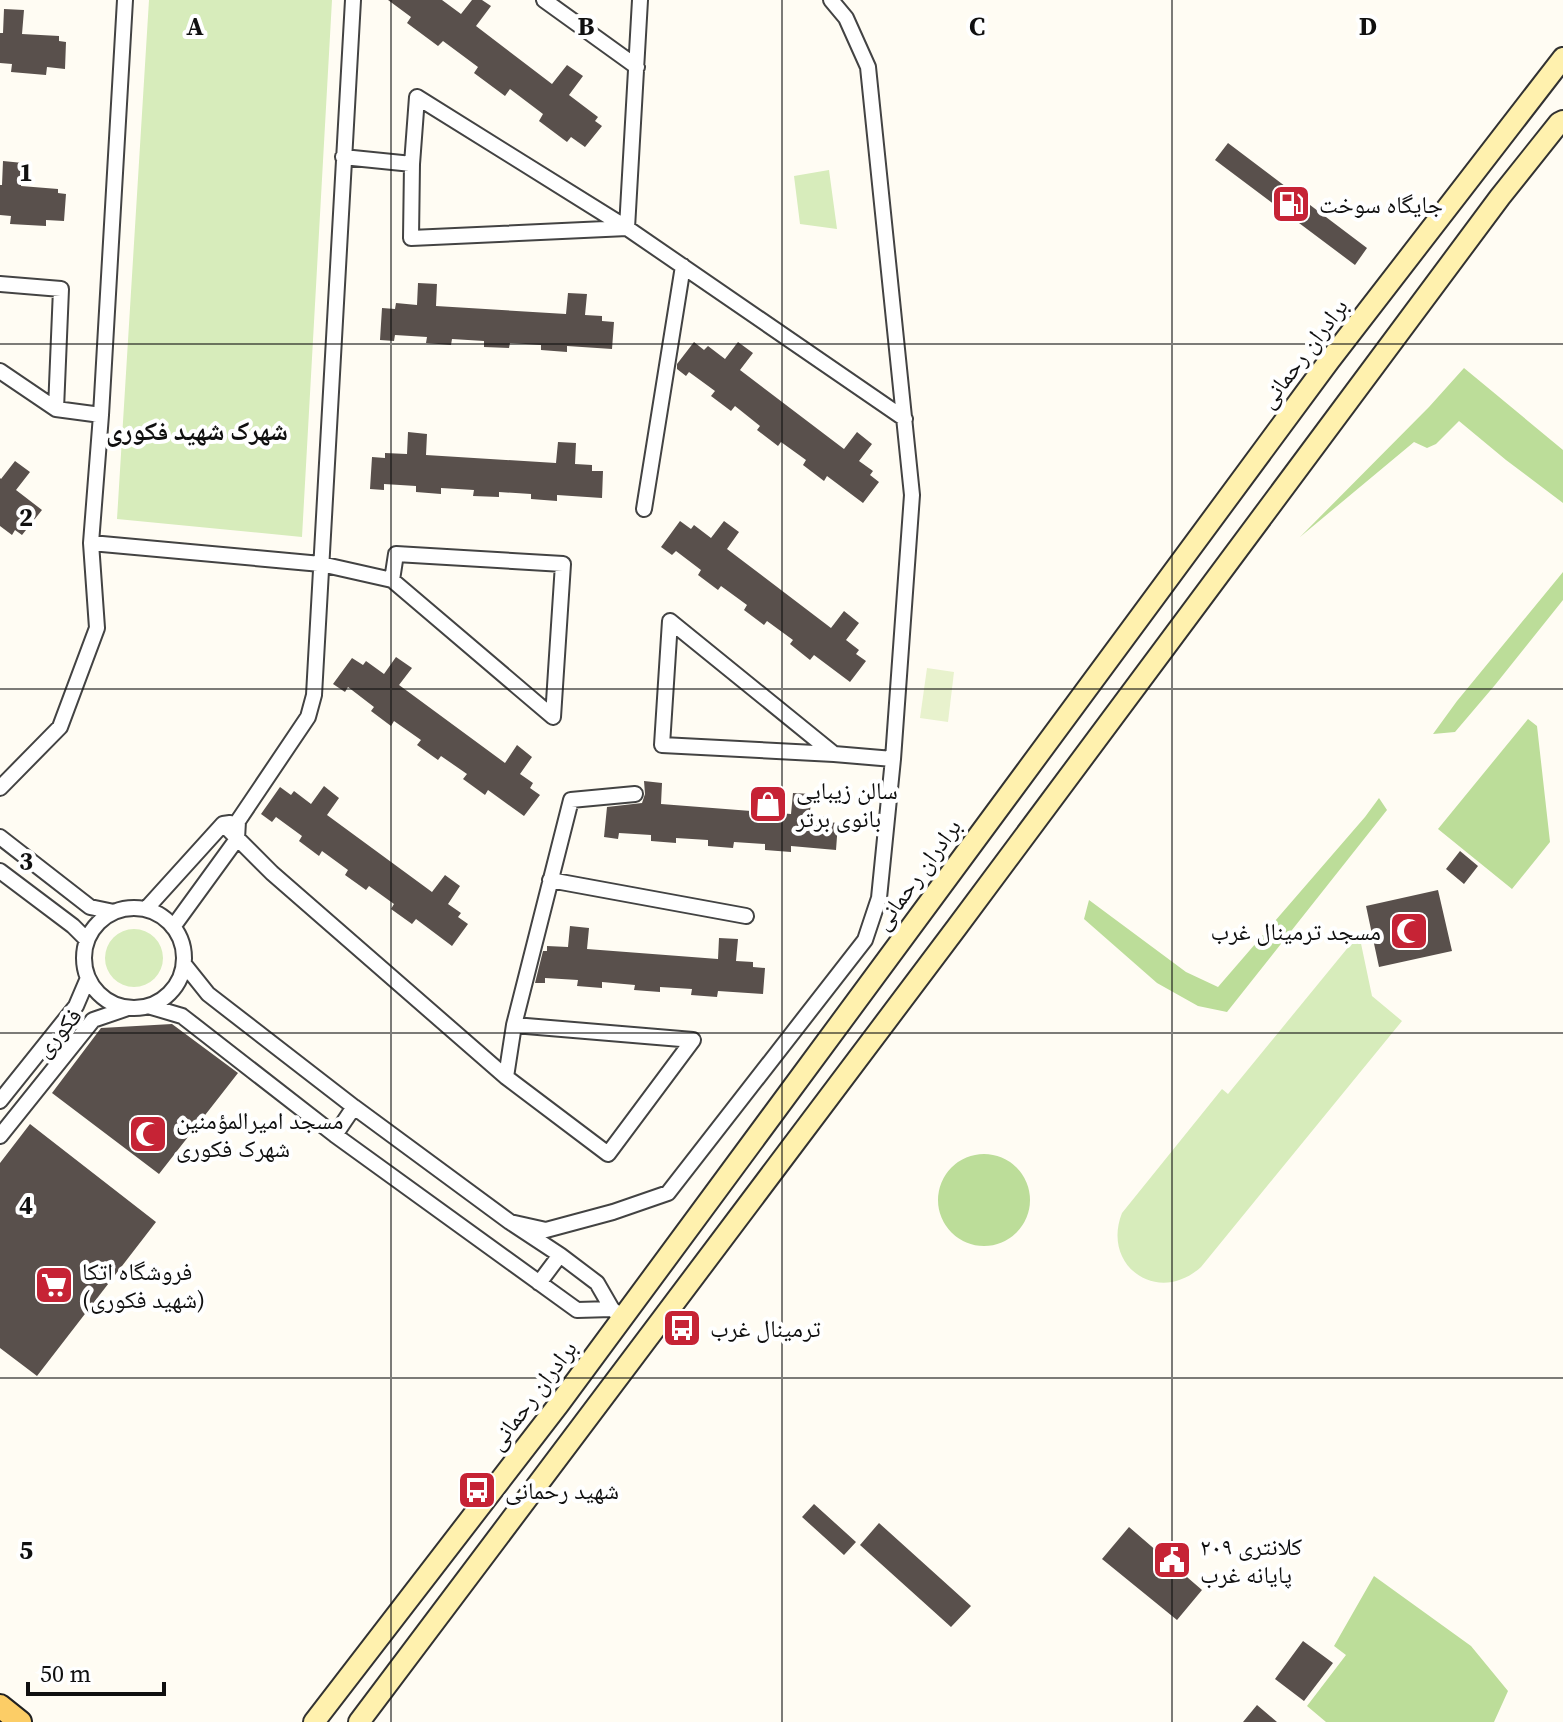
<svg xmlns="http://www.w3.org/2000/svg" width="1563" height="1722" font-family="'Source Serif 4','Noto Naskh Arabic',serif">
	<style>
		.green { fill: #d7ecbb }
		.forest { fill: #bcdd99 }
		.pitch { fill: #e8f2cd }
		.building { fill: #59504c }
		.lines { fill: none; stroke-linecap: round; stroke-linejoin: round }
		.street-casing { stroke: #434343; stroke-width: 18 }
		.secondary-casing { stroke: #323232; stroke-width: 24 }
		.primary-casing { stroke: #212121; stroke-width: 26 }
		.street { stroke: #fff; stroke-width: 14 }
		.secondary { stroke: #fff1ae; stroke-width: 20 }
		.primary { stroke: #fccd66; stroke-width: 22 }
		.grid { fill: none; stroke: #101010; stroke-width: 2; stroke-opacity: 0.55 }
		.labels { text-anchor: middle; dominant-baseline: central; stroke-width: 8; stroke-linejoin: round; paint-order: stroke }
		.poi-label { font-size: 24px; fill: #101010; stroke: #fff; text-anchor: start }
		.street-label { font-size: 24px; fill: #101010; stroke: #fff }
		.neighbourhood-label { font-size: 26px; font-weight: bold; fill: #101010; stroke: #fff }
		.grid-label { font-size: 26px; text-anchor: middle; font-weight: bold; fill: #101010; stroke: #fff; stroke-width: 8; stroke-linejoin: round; paint-order: stroke }
	</style>
	<rect width="100%" height="100%" fill="#fffcf3"/>
	<path class="green" d="M 149,0 L 332,0 L 302,537 L 117,519 Z
		M 829,170 L 837,229 L 800,224 L 794,176 Z
		M105 958a29 29 0 1 1 58 0a29 29 0 1 1-58 0Z
		M 1359,934 L 1372,996 L 1402,1021 L 1201,1267 C 1158,1306 1101,1266 1122,1213 L 1222,1089 L 1228,1094 Z"/>
	<path class="forest" d="M 1464,368 L 1563,450 L 1563,503 L 1506,460 L 1459,421 L 1436,444 L 1427,448 L 1414,442 L 1300,537 L 1429,407 Z
		M 1563,572 L 1563,600 L 1495,685 L 1455,732 L 1433,734 L 1457,701 Z
		M 1528,719 L 1537,726 L 1550,842 L 1512,889 L 1438,829 Z
		M 1379,798 L 1387,810 L 1227,1012 L 1198,1006 L 1157,983 L 1084,919 L 1089,900 L 1186,972 L 1218,987 L 1365,817 Z
		M938 1200a46 46 0 1 1 92 0a46 46 0 1 1-92 0Z
		M 1374,1576 L 1471,1646 L 1508,1691 L 1494,1722 L 1326,1722 L 1307,1706 L 1346,1655 L 1334,1646 Z"/>
	<path class="pitch" d="M 927,668 L 954,672 L 948,722 L 920,718 Z"/>
	<path class="building" d="M 388,0 L 442,0 L 461,14 L 472,0 L 482,0 L 491,6 L 476,26 L 552,84 L 567,65 L 583,76 L 569,95 L 598,117 L 595,121 L 602,126 L 585,147 L 571,137 L 567,142 L 539,121 L 543,114 L 510,89 L 505,96 L 474,73 L 478,67 L 443,41 L 438,46 L 407,23 L 411,17 Z
		M 4,9 L 24,10 L 22,34 L 59,36 L 59,41 L 66,42 L 65,69 L 47,67 L 46,75 L 11,72 L 12,64 L 0,63 L 0,33 L 3,33 Z
		M 1228,143 L 1367,248 L 1355,265 L 1215,160 Z
		M 3,161 L 23,163 L 21,186 L 58,189 L 58,193 L 66,194 L 64,221 L 46,220 L 46,226 L 10,224 L 11,216 L 0,215 L 0,185 L 2,185 Z
		M 418,283 L 437,284 L 436,306 L 566,314 L 568,293 L 587,294 L 585,315 L 602,316 L 602,321 L 614,322 L 612,349 L 567,346 L 567,352 L 541,350 L 541,345 L 510,343 L 509,348 L 484,347 L 484,341 L 452,339 L 451,345 L 426,343 L 427,337 L 395,335 L 394,341 L 380,340 L 382,308 L 395,309 L 396,303 L 417,305 Z
		M 694,342 L 704,350 L 708,346 L 725,359 L 738,342 L 753,353 L 740,370 L 844,449 L 857,432 L 872,444 L 859,461 L 873,471 L 870,475 L 879,482 L 863,503 L 827,476 L 824,481 L 803,465 L 806,460 L 781,442 L 778,446 L 757,430 L 760,426 L 735,406 L 731,411 L 711,396 L 715,391 L 689,372 L 686,376 L 677,369 L 677,364 Z
		M 408,432 L 427,434 L 426,455 L 556,463 L 558,442 L 576,443 L 575,464 L 592,465 L 592,471 L 603,471 L 602,498 L 557,495 L 557,501 L 531,499 L 531,494 L 499,492 L 499,497 L 473,496 L 474,490 L 441,488 L 441,494 L 416,492 L 416,486 L 384,484 L 384,490 L 370,489 L 372,457 L 385,458 L 385,453 L 407,454 Z
		M 15,461 L 30,472 L 16,490 L 42,510 L 22,535 L 15,530 L 12,535 L 0,526 L 0,478 L 1,479 Z
		M 680,521 L 691,529 L 694,525 L 711,538 L 724,521 L 739,532 L 727,549 L 831,628 L 844,611 L 859,623 L 846,640 L 859,650 L 856,654 L 866,661 L 850,682 L 814,655 L 810,660 L 790,644 L 793,640 L 767,621 L 764,625 L 744,610 L 747,605 L 721,586 L 718,590 L 698,575 L 701,570 L 676,551 L 672,555 L 661,547 Z
		M 396,657 L 412,668 L 399,685 L 505,763 L 517,745 L 532,757 L 520,774 L 533,783 L 530,788 L 540,795 L 524,816 L 488,790 L 485,795 L 463,779 L 467,774 L 441,756 L 438,760 L 417,745 L 421,740 L 394,721 L 391,726 L 371,711 L 374,707 L 348,687 L 345,692 L 333,684 L 352,658 L 363,665 L 366,661 L 384,674 Z
		M 644,781 L 662,783 L 661,804 L 791,814 L 793,793 L 811,794 L 810,816 L 827,817 L 826,822 L 838,823 L 836,850 L 791,846 L 791,852 L 765,850 L 765,844 L 734,842 L 733,848 L 708,846 L 708,840 L 676,838 L 676,843 L 651,841 L 651,835 L 619,833 L 618,839 L 604,837 L 607,807 L 642,803 L 645,794 Z
		M 324,786 L 339,798 L 327,815 L 432,892 L 445,875 L 460,886 L 448,904 L 461,913 L 458,917 L 468,924 L 452,946 L 416,919 L 412,924 L 391,909 L 394,904 L 369,886 L 366,890 L 345,875 L 348,870 L 322,851 L 319,856 L 299,841 L 302,836 L 276,817 L 272,822 L 261,814 L 280,787 L 291,795 L 294,791 L 311,804 Z
		M 1460,851 L 1478,866 L 1464,884 L 1446,869 Z
		M 1438,890 L 1452,951 L 1379,967 L 1366,906 Z
		M 570,926 L 589,928 L 587,949 L 718,959 L 719,938 L 738,939 L 736,961 L 753,962 L 753,967 L 765,968 L 763,994 L 718,991 L 717,997 L 691,995 L 692,989 L 660,987 L 660,992 L 634,990 L 635,985 L 602,982 L 602,988 L 577,986 L 578,980 L 545,978 L 545,983 L 535,983 L 543,951 L 547,951 L 547,946 L 568,947 Z
		M 172,1024 L 238,1073 L 159,1174 L 52,1093 L 101,1028 Z
		M 30,1124 L 156,1222 L 37,1376 L 0,1348 L 0,1163 Z
		M 814,1504 L 856,1542 L 844,1555 L 802,1517 Z
		M 879,1523 L 971,1606 L 951,1627 L 860,1545 Z
		M 1129,1527 L 1202,1590 L 1177,1620 L 1102,1559 Z
		M 1303,1641 L 1333,1663 L 1304,1701 L 1275,1679 Z
		M 1257,1705 L 1277,1722 L 1243,1722 Z"/>
	<g class="lines">
		<g class="street-casing">
			<path id="street" d="M 544,0 L 637,67
				M 640,0 L 627,228 L 905,419
				M 417,97 L 627,228 L 411,238 L 412,164 Z
				M 343,157 L 412,164
				M 0,284 L 61,289 L 56,409
				M 0,371 L 56,409 L 101,415
				M 644,509 L 683,266
				M 91,543 L 321,564 L 392,580 L 553,717 L 563,564 L 396,554 L 392,580
				M 670,621 L 834,754 L 662,745 Z
				M 834,754 L 893,759
				M 0,788 L 60,727 L 97,628 L 91,543 L 101,415 L 125,0
				M 223,824 L 272,873 L 506,1077 L 608,1154 L 693,1040 L 514,1025
				M 0,837 L 90,907 L 114,912
				M 0,871 L 73,926 L 87,940
				M 550,880 L 746,916
				M84 958a50 50 0 1 1 100 0a50 50 0 1 1-100 0Z
				M 146,909 L 223,824 L 230,823
				M 173,927 L 237,839 L 238,821 L 308,717 L 314,695 L 353,0
				M 184,964 L 208,994 L 354,1107 L 510,1222 L 560,1255 L 597,1283 L 612,1309 L 623,1318
				M 148,1006 L 182,1016 L 335,1135 L 577,1310 L 612,1309
				M 506,1077 L 514,1025 L 571,800 L 635,794
				M 0,1101 L 76,1006 L 88,978
				M 335,1135 L 354,1107
				M 0,1136 L 93,1020 L 128,1008
				M 510,1222 L 546,1230 L 613,1212 L 668,1193 L 865,940 L 879,898 L 893,759 L 912,495 L 868,67 L 846,18 L 831,0
				M 539,1283 L 560,1255"/>
		</g>
		<g class="secondary-casing">
			<path id="secondary" d="M 314,1722 L 559,1404 L 1329,361 L 1563,58
				M 359,1722 L 957,927 L 1500,197 L 1559,123 L 1563,121"/>
		</g>
		<g class="primary-casing">
			<path id="primary" d="M 0,1706 L 20,1722"/>
		</g>
		<use href="#street" class="street"/>
		<use href="#secondary" class="secondary"/>
		<use href="#primary" class="primary"/>
	</g>
	<path class="grid" d="M 391,0 L 391,1722M 782,0 L 782,1722M 1172,0 L 1172,1722M 0,344 L 1563,344M 0,689 L 1563,689M 0,1033 L 1563,1033M 0,1378 L 1563,1378"/>
	<defs>
		<g id="fuel-square" transform="scale(2)"><rect x="-9" y="-9" width="18" height="18" rx="4" fill="#c62335" stroke="#fff"/><path d="M-5.5-6h7V0h2V4h1.3V-2.5L3-4.5l.8-.8L6-3V5H2.5V1h-1V6h-7ZM-4.2-4.7v3.2H.2V-4.7Z" fill="#fff"/></g>
		<g id="shop-square" transform="scale(2)"><rect x="-9" y="-9" width="18" height="18" rx="4" fill="#c62335" stroke="#fff"/><path d="M-5-2.5h2.3a2.7 3.5 0 0 1 5.4 0H5L5.5 6h-11ZM-1.5-2.5h3a1.5 2.3 0 0 0-3 0Z" fill="#fff"/></g>
		<g id="mosque-square" transform="scale(2)"><rect x="-9" y="-9" width="18" height="18" rx="4" fill="#c62335" stroke="#fff"/><path d="M3.5-4.9A6 6 0 1 0 3.5 4.9A5 5 0 1 1 3.5-4.9Z" fill="#fff"/></g>
		<g id="supermarket-square" transform="scale(2)"><rect x="-9" y="-9" width="18" height="18" rx="4" fill="#c62335" stroke="#fff"/><path d="M-6-5.5h2.5l.6 2H6L4.5 2H-2.5L-4.4-4H-6ZM-1.5 3.2a1.3 1.3 0 1 0 .1 0ZM3 3.2a1.3 1.3 0 1 0 .1 0Z" fill="#fff"/></g>
		<g id="bus-square" transform="scale(2)"><rect x="-9" y="-9" width="18" height="18" rx="4" fill="#c62335" stroke="#fff"/><path d="M-5-6H5V4H4V6H2V4H-2V6H-4V4H-5ZM-3.5-4V0h7V-4ZM-3.5 1.2v1.5H-2V1.2ZM2 1.2v1.5H3.5V1.2Z" fill="#fff"/></g>
		<g id="civic-square" transform="scale(2)"><rect x="-9" y="-9" width="18" height="18" rx="4" fill="#c62335" stroke="#fff"/><path d="M-.6-6.5H3V-4.5H.6V-3L4-1V1h2V6H-6V1h2V-1L-.6-3ZM-1.2 2.5V6h2.4V2.5Z" fill="#fff"/></g>
	</defs>
	<g fill-rule="evenodd">
		<use href="#fuel-square" x="1291" y="204"/>
		<use href="#shop-square" x="768" y="804"/>
		<use href="#mosque-square" x="1409" y="931"/>
		<use href="#mosque-square" x="148" y="1134"/>
		<use href="#supermarket-square" x="54" y="1285"/>
		<use href="#bus-square" x="682" y="1328"/>
		<use href="#bus-square" x="477" y="1490"/>
		<use href="#civic-square" x="1172" y="1560"/>
	</g>
	<g class="labels">
		<g class="poi-label">
			<text x="1319" y="204">جایگاه سوخت</text>
			<text x="796" y="790">سالن زیبایی<tspan x="796" dy="28">بانوی برتر</tspan></text>
			<text x="1381" y="931" text-anchor="end">مسجد ترمینال غرب</text>
			<text x="176" y="1120">مسجد امیرالمؤمنین<tspan x="176" dy="28">شهرک فکوری</tspan></text>
			<text x="82" y="1271">فروشگاه اتکا<tspan x="82" dy="28">(شهید فکوری)</tspan></text>
			<text x="710" y="1328">ترمینال غرب</text>
			<text x="505" y="1490">شهید رحمانی</text>
			<text x="1200" y="1546">کلانتری ۲۰۹<tspan x="1200" dy="28">پایانه غرب</tspan></text>
		</g>
		<g class="street-label">
			<text transform="translate(1303 353) rotate(-53)">برادران رحمانی</text>
			<text transform="translate(917 874) rotate(-54)">برادران رحمانی</text>
			<text transform="translate(58 1032) rotate(-48)">فکوری</text>
			<text transform="translate(532 1395) rotate(-53)">برادران رحمانی</text>
		</g>
		<g class="neighbourhood-label">
			<text x="197" y="431">شهرک شهید فکوری</text>
		</g>
	</g>
	<g class="grid-label">
		<text x="195" y="35">A</text>
		<text x="586" y="35">B</text>
		<text x="977" y="35">C</text>
		<text x="1368" y="35">D</text>
		<text x="26" y="181">1</text>
		<text x="26" y="526">2</text>
		<text x="26" y="870">3</text>
		<text x="26" y="1214">4</text>
		<text x="26" y="1559">5</text>
	</g>
	<path d="M28 1682v12h136v-12" fill="none" stroke="#101010" stroke-width="4"/>
	<text x="40" y="1682" font-size="24" fill="#101010" stroke="#ffffff" stroke-width="6" paint-order="stroke">50 m</text>
</svg>
